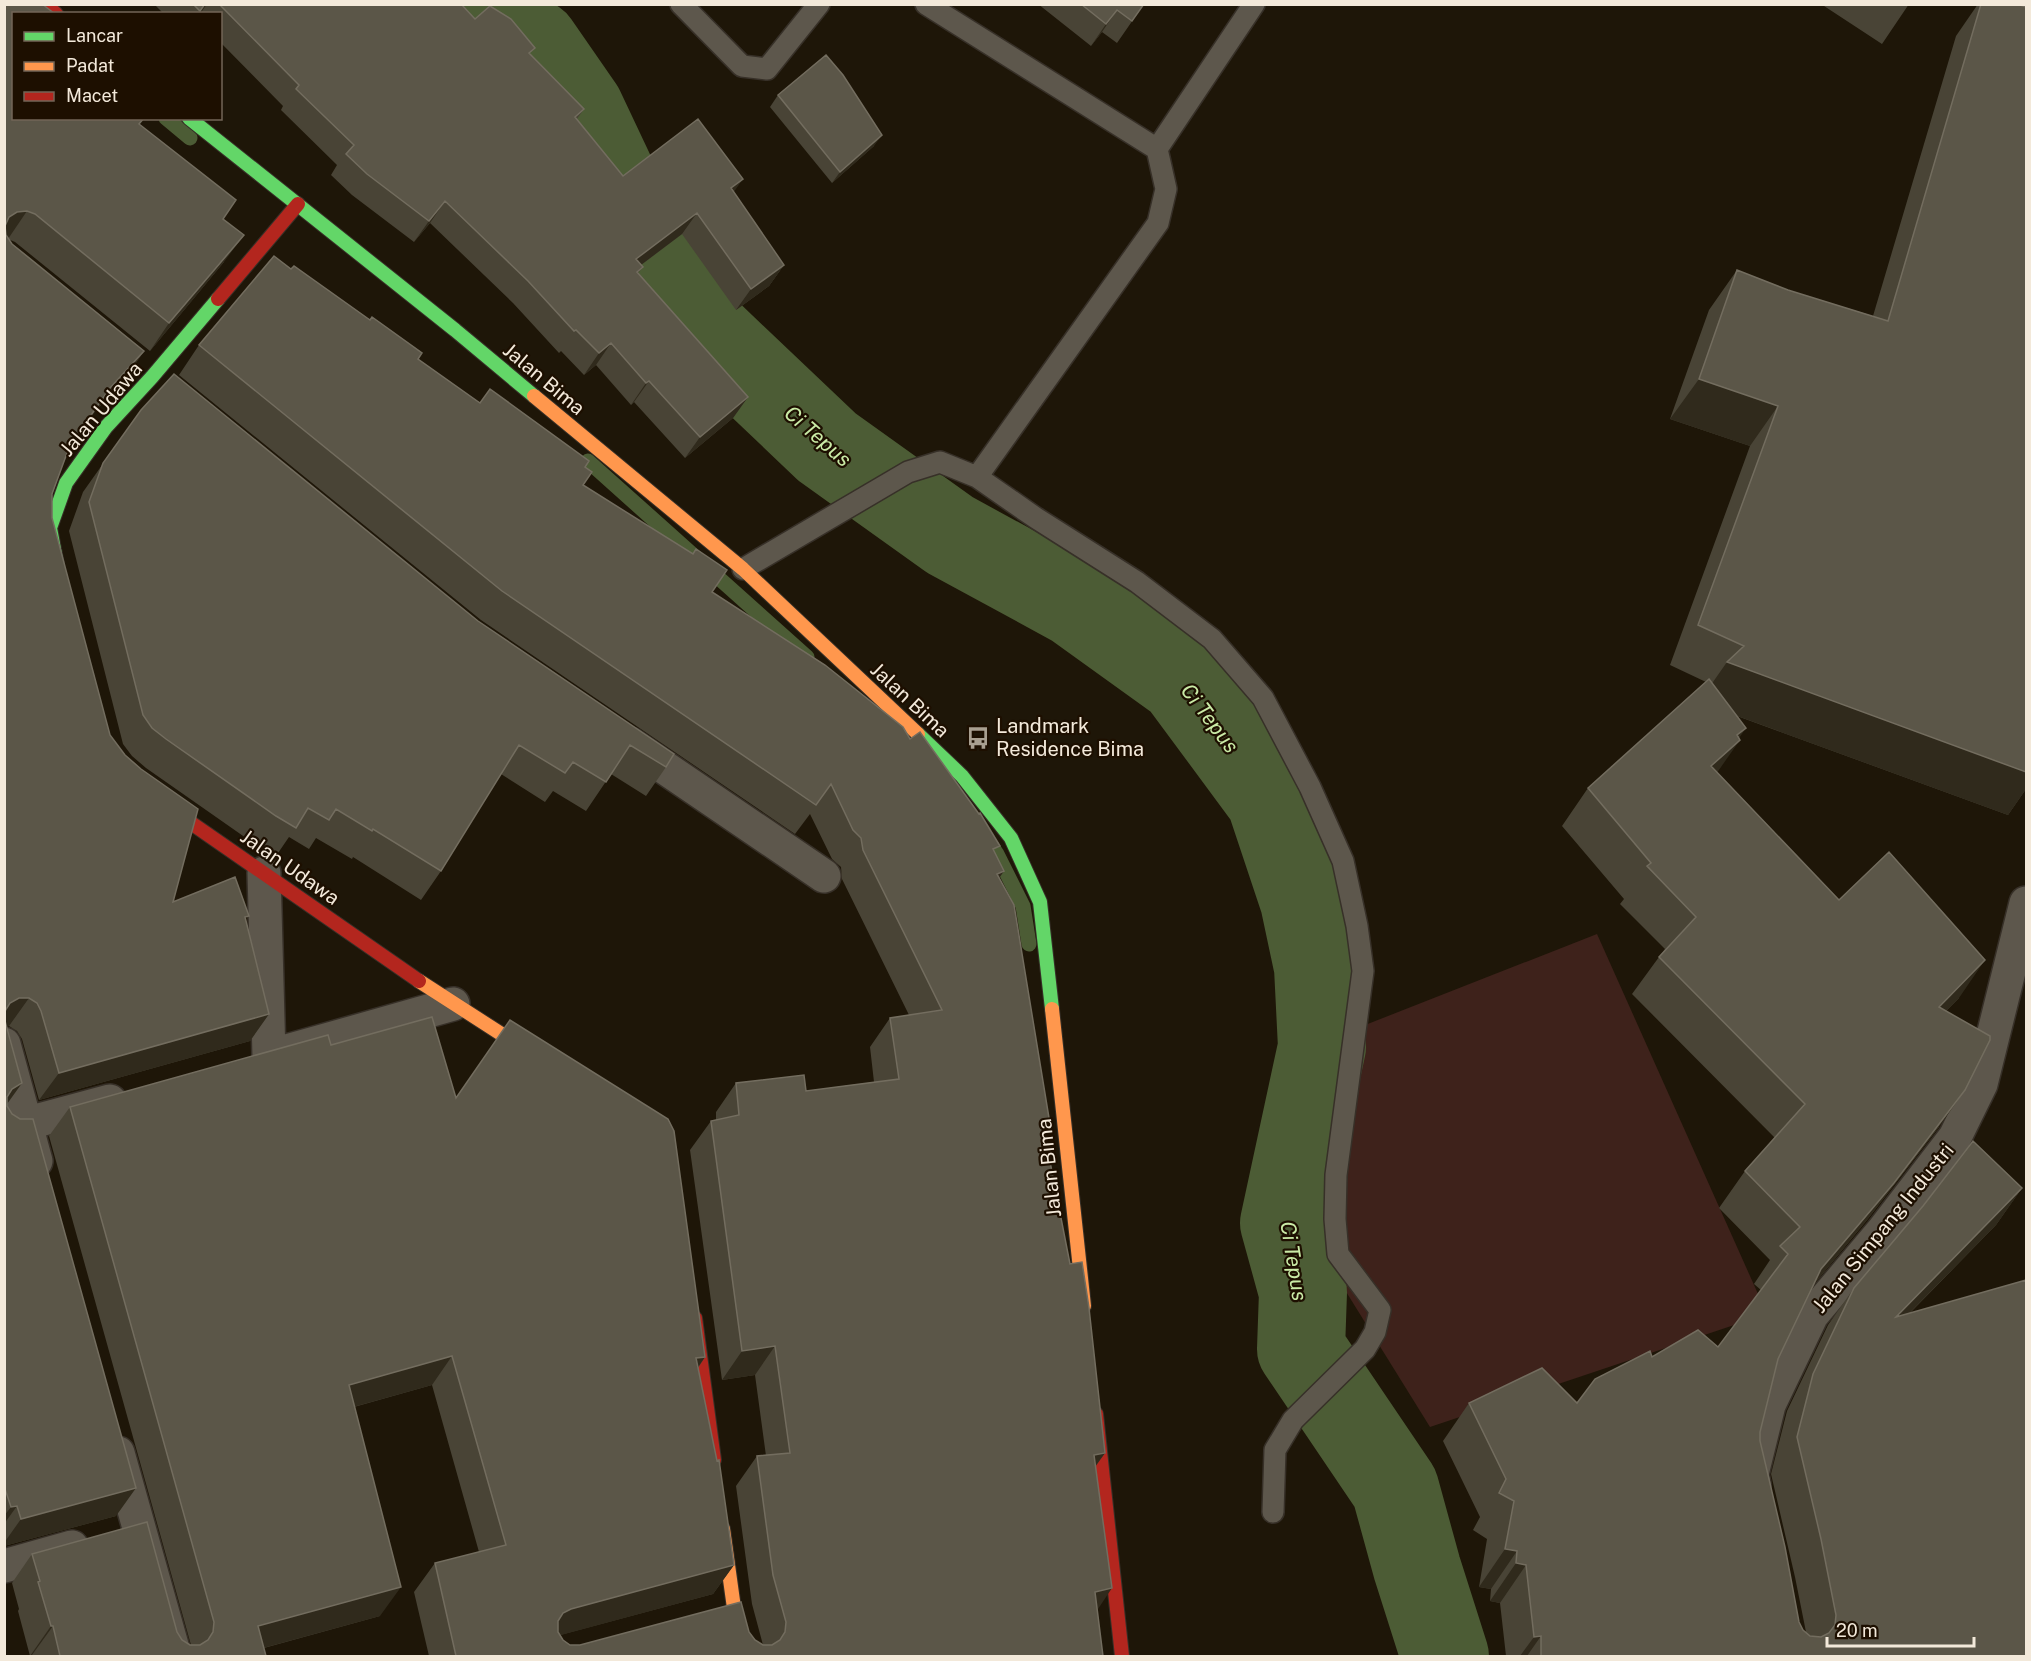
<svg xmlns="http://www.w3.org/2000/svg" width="2031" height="1661" font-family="'Public Sans',sans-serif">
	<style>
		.green { fill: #3e221b }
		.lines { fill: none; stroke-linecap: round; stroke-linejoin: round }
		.stream { stroke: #4c5c35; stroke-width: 15 }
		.river { stroke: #4c5c35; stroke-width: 88 }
		.lane-casing { stroke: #373028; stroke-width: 24 }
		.street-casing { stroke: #373028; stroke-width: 36 }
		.fast-casing { stroke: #373028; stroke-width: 16 }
		.slow-casing { stroke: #373028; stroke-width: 16 }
		.jam-casing { stroke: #373028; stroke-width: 16 }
		.lane { stroke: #5d574c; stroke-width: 21 }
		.street { stroke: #5d574c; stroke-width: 33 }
		.fast { stroke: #63d668; stroke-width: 14 }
		.slow { stroke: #ff974d; stroke-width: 14 }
		.jam { stroke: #b3261e; stroke-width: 14 }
		.wall { fill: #494436 }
		.shaded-wall { fill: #302a1c }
		.building { fill: #5b5648; stroke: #736d5f; stroke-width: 1.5 }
		.labels { text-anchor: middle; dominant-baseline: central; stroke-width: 4.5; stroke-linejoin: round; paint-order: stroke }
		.street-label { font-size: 20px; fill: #f3e9da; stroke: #1d0f00 }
		.poi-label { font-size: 20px; fill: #f3e9da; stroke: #1d0f00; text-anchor: start }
		.water-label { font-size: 21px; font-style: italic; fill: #caeba6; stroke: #1d0f00 }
	</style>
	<rect width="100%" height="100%" fill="#1e1608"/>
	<path class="green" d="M 1597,934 L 1767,1314 L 1430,1427 L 1340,1282 L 1318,1219 L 1360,1027 Z"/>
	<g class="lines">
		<path class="stream" d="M 166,118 L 190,138
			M 588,461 L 807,657
			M 984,835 L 997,854 L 1023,906 L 1029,944"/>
		<path class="river" d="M 477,4 L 535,44 L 580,109 L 639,234 L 705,331 L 827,447 L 950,535 L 1075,603 L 1182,680 L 1270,799 L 1304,901 L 1318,967 L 1322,1047 L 1284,1223 L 1303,1292 L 1301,1349 L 1395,1488 L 1417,1568 L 1445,1656"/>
		<g class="lane-casing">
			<path id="lane" d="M 681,4 L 742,66 L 767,69 L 819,4
				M 926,4 L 1157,149
				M 977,477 L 1036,518 L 1137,582 L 1212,639 L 1263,698 L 1310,787 L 1343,861 L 1357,926 L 1363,971 L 1336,1175 L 1335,1219 L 1338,1254 L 1380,1310 L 1375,1332 L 1365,1349 L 1293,1420 L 1275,1450 L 1273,1512
				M 743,569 L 908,472 L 940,462 L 977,477 L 1158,223 L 1166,189 L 1157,149 L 1254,4"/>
		</g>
		<g class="street-casing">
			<path id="street" d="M 630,744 L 824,876
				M 264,873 L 269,1056
				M 4,1044 L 36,1161
				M 287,1051 L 453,1004
				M 6,1129 L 110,1101
				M 118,1453 L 175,1656
				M 1754,1485 L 1752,1474 L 1769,1405 L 1812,1315 L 1882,1232 L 1955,1137 L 1981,1084 L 2026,903
				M 4,1566 L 72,1547"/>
		</g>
		<g class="fast-casing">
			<path id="fast" d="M 189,118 L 455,330 L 534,396
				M 57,565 L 50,528 L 66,483 L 106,427 L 152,377 L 218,299
				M 918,734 L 962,776 L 1011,838 L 1040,902 L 1052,1009"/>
		</g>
		<g class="slow-casing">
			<path id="slow" d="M 534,396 L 743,569 L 918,734
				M 419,981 L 537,1057
				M 1052,1009 L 1084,1306
				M 723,1529 L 734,1608 L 747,1656"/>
		</g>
		<g class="jam-casing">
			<path id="jam" d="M 45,4 L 56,14
				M 218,299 L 298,204
				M 158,800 L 419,981
				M 695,1318 L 714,1460
				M 1096,1414 L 1122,1656"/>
		</g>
		<use href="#lane" class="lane"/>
		<use href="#street" class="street"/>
		<use href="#fast" class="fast"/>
		<use href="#slow" class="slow"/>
		<use href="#jam" class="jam"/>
	</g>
	<path class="wall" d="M 4,4 L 140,125 L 223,219 L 224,262 L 150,351 L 15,242 L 8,239 L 12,244 L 144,351 L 125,379 L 91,416 L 70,446 L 52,494 L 52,518 L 110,735 L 173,902 L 246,921 L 269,1014 L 250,1041 L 39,1100 L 22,1039 L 17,1031 L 9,1026 L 7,1026 L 22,1083 L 7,1104 L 116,1516 L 4,1546 Z
		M 154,4 L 461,4 L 475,19 L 530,55 L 584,109 L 577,119 L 623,176 L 734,192 L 784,265 L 769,286 L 736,310 L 682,234 L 641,265 L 643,267 L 638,273 L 748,397 L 733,418 L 685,458 L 634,402 L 631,405 L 596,365 L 584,375 L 561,351 L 559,353 L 513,303 L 430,223 L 414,242 L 352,195 L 331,175 L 337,165 L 281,110 L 283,106 L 220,42 L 220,14 L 164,14 Z
		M 1038,4 L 1144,4 L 1117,43 L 1102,32 L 1091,46 Z
		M 1821,4 L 1909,4 L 1882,44 Z
		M 1978,4 L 2017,4 L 2026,7 L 2026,789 L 2008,815 L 1737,716 L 1739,738 L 1717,772 L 1839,900 L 1959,998 L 1946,1011 L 1939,1127 L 1867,1220 L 1815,1283 L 1778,1359 L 1760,1432 L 1760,1441 L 1799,1622 L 1803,1630 L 1806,1632 L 1795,1577 L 1771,1474 L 1787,1411 L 1828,1325 L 1854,1288 L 2022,1188 L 1996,1225 L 1910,1313 L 2026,1656 L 1506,1656 L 1500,1603 L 1490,1601 L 1491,1589 L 1479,1587 L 1487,1539 L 1473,1530 L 1480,1517 L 1443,1441 L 1469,1403 L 1577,1403 L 1652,1357 L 1718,1347 L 1761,1290 L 1754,1284 L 1770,1260 L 1719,1208 L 1745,1171 L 1775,1138 L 1632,994 L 1659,957 L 1665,949 L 1620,904 L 1624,899 L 1562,826 L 1588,788 L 1706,682 L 1670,665 L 1750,446 L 1670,419 L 1709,310 L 1737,270 L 1788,290 L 1873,316 L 1956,36 Z
		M 778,95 L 874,146 L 832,183 L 770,107 Z
		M 291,269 L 480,403 L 585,467 L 583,485 L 712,592 L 910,739 L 995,853 L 1004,871 L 999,878 L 1044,1132 L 1105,1453 L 1095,1467 L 1097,1610 L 1103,1656 L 429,1656 L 414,1592 L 435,1563 L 479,1552 L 432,1385 L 354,1407 L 380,1616 L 264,1648 L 266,1656 L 32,1656 L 32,1655 L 30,1656 L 18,1611 L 19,1609 L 12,1583 L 32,1554 L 177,1632 L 182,1640 L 191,1645 L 49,1136 L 70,1107 L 331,1045 L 456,1098 L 705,1357 L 698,1368 L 734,1565 L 713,1594 L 560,1635 L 563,1640 L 570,1645 L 580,1645 L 749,1632 L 755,1640 L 763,1645 L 752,1604 L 736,1486 L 757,1456 L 766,1456 L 755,1375 L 722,1380 L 690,1150 L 711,1121 L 716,1120 L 716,1112 L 736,1083 L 806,1091 L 874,1082 L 870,1047 L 890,1018 L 909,1015 L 842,879 L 841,867 L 832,859 L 810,814 L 795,834 L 481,620 L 179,375 L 199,345 Z
		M 141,410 L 478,621 L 666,767 L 646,796 L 611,774 L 586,811 L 553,791 L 545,802 L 501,774 L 441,871 L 421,900 L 353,857 L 352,859 L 316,838 L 309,849 L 289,837 L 276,856 L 256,845 L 146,768 L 132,756 L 123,744 L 69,531 L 83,492 Z"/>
	<path class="shaded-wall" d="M 205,4 L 207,4 L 200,14 L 198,14 Z
		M 1117,10 L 1102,32 L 1091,46 L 1106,24 Z
		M 882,135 L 874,146 L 832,183 L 840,172 Z
		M 743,179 L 728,200 L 731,188 Z
		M 445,201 L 430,223 L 414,242 L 429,221 Z
		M 27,211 L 8,239 L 4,239 L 4,224 L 9,217 L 17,212 Z
		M 697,213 L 682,234 L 621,280 L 636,259 Z
		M 244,235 L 224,262 L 150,351 L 169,323 Z
		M 784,265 L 769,286 L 736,310 L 751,289 Z
		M 611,343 L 596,365 L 584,375 L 599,353 Z
		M 144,351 L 125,379 L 91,416 L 110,388 Z
		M 1699,379 L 1778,406 L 1750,446 L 1670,419 Z
		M 649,381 L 634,402 L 631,405 L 646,383 Z
		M 748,397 L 733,418 L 685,458 L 700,437 Z
		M 1727,662 L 2026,772 L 2026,789 L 2008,815 L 1699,702 Z
		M 1746,728 L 1735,744 L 1740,740 L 1714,777 L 1711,766 L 1737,735 Z
		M 1004,871 L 984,900 L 997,874 Z
		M 1985,960 L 1959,998 L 1913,1044 L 1939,1007 Z
		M 19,998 L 29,998 L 9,1026 L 4,1026 L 4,1011 L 10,1003 Z
		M 269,1014 L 250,1041 L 39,1100 L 59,1073 Z
		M 22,1083 L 4,1108 L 4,1099 L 12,1089 Z
		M 1965,1090 L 1939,1127 L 1867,1220 L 1795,1307 L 1821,1269 Z
		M 1050,1124 L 1029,1154 L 1043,1126 Z
		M 2022,1188 L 1996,1225 L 1869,1354 L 1896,1317 Z
		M 775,1346 L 755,1375 L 722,1380 L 742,1351 Z
		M 452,1356 L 432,1385 L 328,1414 L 349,1385 Z
		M 705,1357 L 685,1386 L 696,1358 Z
		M 1105,1453 L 1084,1482 L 1094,1455 Z
		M 136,1488 L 116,1516 L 4,1546 L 4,1543 L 21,1519 Z
		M 17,1506 L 4,1524 L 4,1516 L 11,1507 Z
		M 1505,1549 L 1517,1551 L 1491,1589 L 1479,1587 Z
		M 1516,1563 L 1526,1565 L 1500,1603 L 1490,1601 Z
		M 734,1565 L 713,1594 L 550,1638 L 542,1642 L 563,1613 L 571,1609 Z
		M 401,1587 L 380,1616 L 238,1655 L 258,1626 Z
		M 1112,1588 L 1092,1618 L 1095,1592 Z
		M 51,1626 L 53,1626 L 32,1655 L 30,1656 Z
		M 1541,1636 L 1527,1656 L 1520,1656 L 1534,1637 Z"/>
	<path class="building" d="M 4,4 L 42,4 L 55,14 L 14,14 L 14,118 L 144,118 L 139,124 L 236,200 L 223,219 L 244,235 L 169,323 L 35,214 L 27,211 L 17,212 L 9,217 L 5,226 L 6,235 L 12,244 L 144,351 L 110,388 L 70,445 L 52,494 L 52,518 L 110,735 L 125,755 L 141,769 L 198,809 L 173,902 L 235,877 L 249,916 L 245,917 L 269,1014 L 59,1073 L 41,1011 L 37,1003 L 29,998 L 19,998 L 10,1003 L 5,1011 L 5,1021 L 22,1083 L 12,1089 L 7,1097 L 7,1106 L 12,1114 L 20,1119 L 33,1119 L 136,1488 L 21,1519 L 17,1506 L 11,1507 L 4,1486 Z
		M 193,4 L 205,4 L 200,11 Z
		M 219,4 L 461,4 L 475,19 L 490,6 L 511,19 L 535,48 L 529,53 L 584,109 L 575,117 L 623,176 L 698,119 L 743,179 L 731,188 L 784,265 L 751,289 L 697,213 L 636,259 L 643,267 L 637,272 L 748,397 L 700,437 L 649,381 L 646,383 L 611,343 L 599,353 L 576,330 L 574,331 L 528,281 L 445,201 L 429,221 L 367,174 L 346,154 L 354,145 L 296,89 L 299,85 Z
		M 1081,4 L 1144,4 L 1132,21 L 1117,10 L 1106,24 Z
		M 1981,4 L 2017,4 L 2026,7 L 2026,772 L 1727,662 L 1744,646 L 1698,625 L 1778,406 L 1699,379 L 1737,270 L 1788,290 L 1888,321 Z
		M 826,55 L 843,75 L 882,135 L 840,172 L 778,95 Z
		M 274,256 L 291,269 L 294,266 L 370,320 L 372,317 L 422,353 L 418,359 L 480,403 L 490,389 L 589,461 L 585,467 L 592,472 L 583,485 L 693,554 L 696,549 L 727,570 L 712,592 L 825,665 L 903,727 L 910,739 L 920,732 L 979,814 L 980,813 L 1000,846 L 993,849 L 1004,871 L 997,874 L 1014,905 L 1050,1124 L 1043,1126 L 1070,1264 L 1082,1262 L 1089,1308 L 1105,1453 L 1094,1455 L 1112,1588 L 1095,1592 L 1103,1656 L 456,1656 L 435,1563 L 506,1545 L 452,1356 L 349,1385 L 401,1587 L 258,1626 L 266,1656 L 60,1656 L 53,1626 L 51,1626 L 38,1582 L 40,1581 L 32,1554 L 147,1522 L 177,1632 L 182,1640 L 190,1645 L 200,1645 L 208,1640 L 213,1632 L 214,1622 L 70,1107 L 328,1035 L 331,1045 L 432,1017 L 456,1098 L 510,1020 L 668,1119 L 674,1131 L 705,1357 L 696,1358 L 717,1461 L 719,1460 L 734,1565 L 571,1609 L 563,1613 L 558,1621 L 558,1632 L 563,1640 L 570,1645 L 580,1645 L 741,1602 L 749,1632 L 755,1640 L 763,1645 L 772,1645 L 780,1640 L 785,1632 L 786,1622 L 773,1575 L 757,1456 L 790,1453 L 775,1346 L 742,1351 L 711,1121 L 739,1115 L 736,1083 L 804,1075 L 806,1091 L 899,1079 L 890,1018 L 942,1010 L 863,850 L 861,838 L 853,830 L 831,784 L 816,805 L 502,591 L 199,345 Z
		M 174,374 L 478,621 L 674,754 L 666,767 L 630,745 L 606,782 L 573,762 L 565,773 L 519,745 L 441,871 L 373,829 L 372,831 L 336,809 L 329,820 L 308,808 L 296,828 L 276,816 L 166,739 L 152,728 L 143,715 L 89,502 L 103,463 L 141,410 Z
		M 1709,679 L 1746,728 L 1737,735 L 1740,740 L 1711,766 L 1839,900 L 1889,852 L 1985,960 L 1939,1007 L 1990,1036 L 1990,1040 L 1965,1090 L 1894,1183 L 1821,1269 L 1778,1359 L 1760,1432 L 1760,1441 L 1785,1547 L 1799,1622 L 1803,1630 L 1810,1636 L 1821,1637 L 1829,1633 L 1835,1625 L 1836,1615 L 1821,1539 L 1797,1437 L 1813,1374 L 1854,1288 L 1923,1206 L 1973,1141 L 2022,1188 L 1896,1317 L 2026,1280 L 2026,1656 L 1541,1656 L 1541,1636 L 1534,1637 L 1526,1565 L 1516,1563 L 1517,1551 L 1505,1549 L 1514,1501 L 1499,1493 L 1506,1479 L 1469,1403 L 1542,1368 L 1577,1403 L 1595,1379 L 1650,1351 L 1652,1357 L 1698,1330 L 1718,1347 L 1788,1254 L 1780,1246 L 1800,1227 L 1745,1171 L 1805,1104 L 1659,957 L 1696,917 L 1647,866 L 1651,863 L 1588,788 Z"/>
	<defs>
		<g id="bus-bare" transform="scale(1.8)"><path d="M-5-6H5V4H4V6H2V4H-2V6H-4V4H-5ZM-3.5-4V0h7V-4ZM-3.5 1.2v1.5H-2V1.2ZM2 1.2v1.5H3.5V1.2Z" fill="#a89f90" stroke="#1d0f00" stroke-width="2.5" paint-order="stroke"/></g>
	</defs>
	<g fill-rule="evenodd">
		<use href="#bus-bare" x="978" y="738"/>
	</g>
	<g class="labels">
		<g class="street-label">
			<text transform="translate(544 379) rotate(40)">Jalan Bima</text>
			<text transform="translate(101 409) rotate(-50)">Jalan Udawa</text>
			<text transform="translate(910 700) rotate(43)">Jalan Bima</text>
			<text transform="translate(290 867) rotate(35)">Jalan Udawa</text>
			<text transform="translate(1049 1168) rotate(-96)">Jalan Bima</text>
			<text transform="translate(1883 1228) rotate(-51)">Jalan Simpang Industri</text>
		</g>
		<g class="poi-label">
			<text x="996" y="726">Landmark<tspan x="996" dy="23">Residence Bima</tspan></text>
		</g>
		<g class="water-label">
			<text transform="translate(818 436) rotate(41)">Ci Tepus</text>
			<text transform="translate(1210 718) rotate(53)">Ci Tepus</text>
			<text transform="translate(1294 1261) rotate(81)">Ci Tepus</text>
		</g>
	</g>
	<rect width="2031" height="1661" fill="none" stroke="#f3e9da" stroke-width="12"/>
	<rect x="12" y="12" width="210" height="108" fill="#1d0f00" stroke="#736657" stroke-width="1.5"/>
	<rect x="24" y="32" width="30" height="9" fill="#63d668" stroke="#736657" stroke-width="1.5"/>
	<text x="66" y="42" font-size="18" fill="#f3e9da">Lancar</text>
	<rect x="24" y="62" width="30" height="9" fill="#ff974d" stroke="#736657" stroke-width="1.5"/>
	<text x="66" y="72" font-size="18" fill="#f3e9da">Padat</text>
	<rect x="24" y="92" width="30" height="9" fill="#b3261e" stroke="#736657" stroke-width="1.5"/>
	<text x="66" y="102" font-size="18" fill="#f3e9da">Macet</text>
	<path d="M1827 1637v9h147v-9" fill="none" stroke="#f3e9da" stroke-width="3"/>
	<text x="1836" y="1637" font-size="18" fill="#f3e9da" stroke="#1d0f00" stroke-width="4.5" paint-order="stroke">20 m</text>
</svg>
